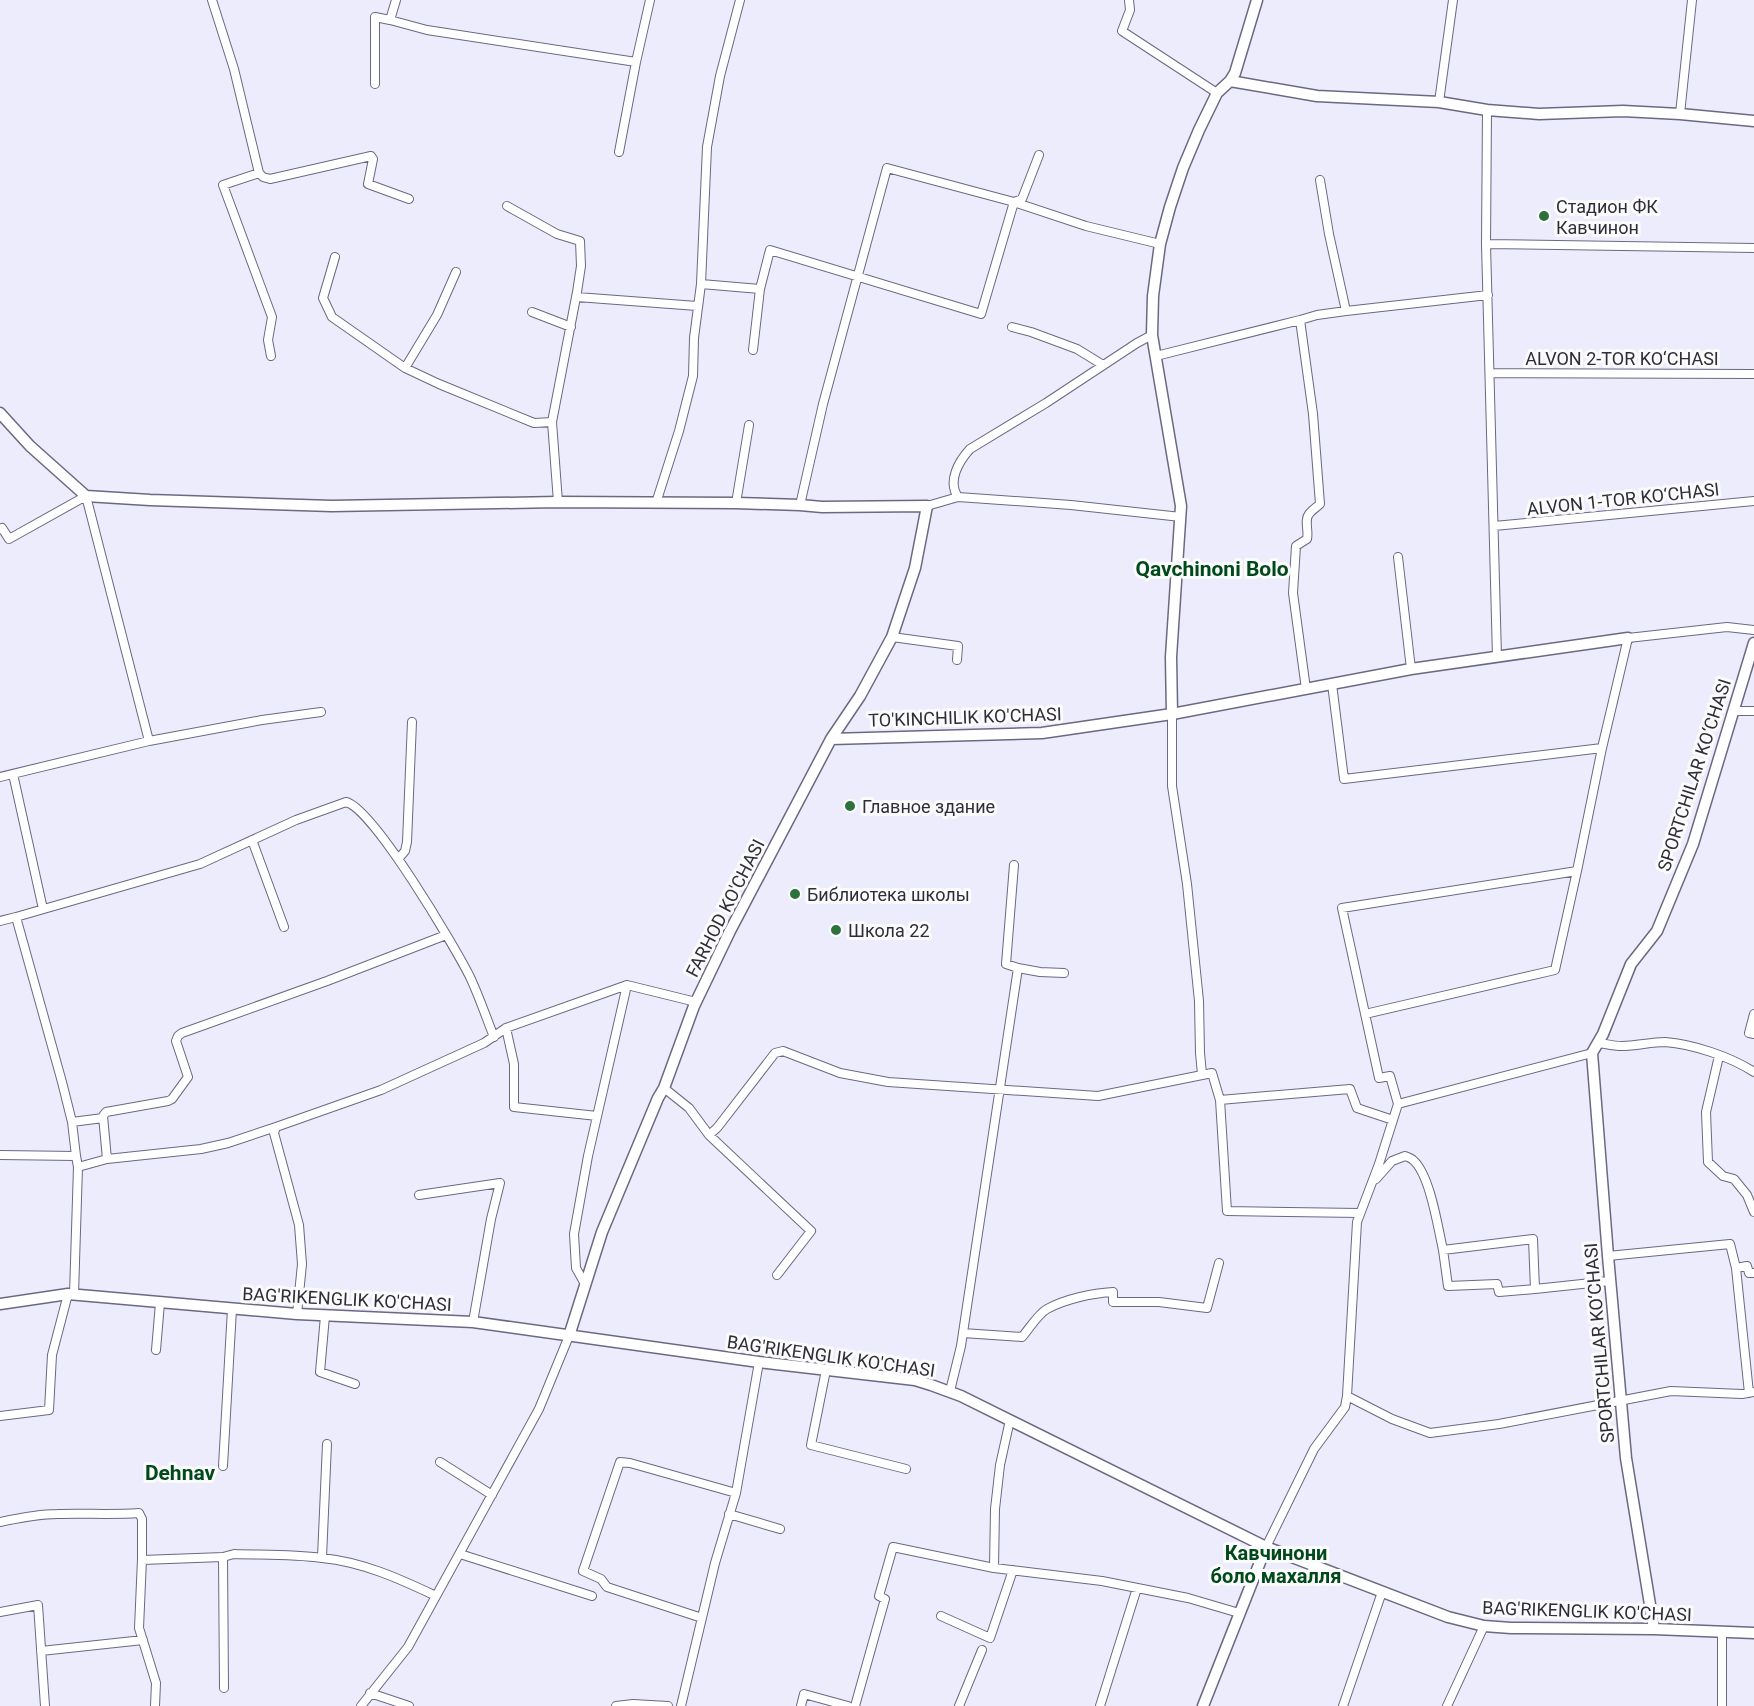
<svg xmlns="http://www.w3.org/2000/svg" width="1754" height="1706" font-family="Roboto,sans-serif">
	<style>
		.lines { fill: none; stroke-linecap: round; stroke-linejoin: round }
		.street-casing { stroke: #6b6881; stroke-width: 10 }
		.secondary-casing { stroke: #6b6881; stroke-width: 13 }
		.street { stroke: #fff; stroke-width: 8 }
		.secondary { stroke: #fff; stroke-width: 10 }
		.poi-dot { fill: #2d723d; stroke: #fbfbfb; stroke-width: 2 }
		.labels { text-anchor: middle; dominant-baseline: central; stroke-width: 6; stroke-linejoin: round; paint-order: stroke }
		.poi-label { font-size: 18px; fill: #2f2d38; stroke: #fbfbfb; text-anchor: start }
		.street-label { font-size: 18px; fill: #2f2d38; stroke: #fbfbfb }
		.neighbourhood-label { font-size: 20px; font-weight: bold; fill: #00491a; stroke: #fbfbfb }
		.quarter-label { font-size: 21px; font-weight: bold; fill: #00491a; stroke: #fbfbfb }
	</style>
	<rect width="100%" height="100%" fill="#edecfd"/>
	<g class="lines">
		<g class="street-casing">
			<path id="street" d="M 212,0 L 234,69 L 259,173 L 263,177 L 270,179 L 371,156 L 373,159 L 368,184 L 409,199
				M 396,0 L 390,20 L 427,30 L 636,62
				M 1129,0 L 1130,10 L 1122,31 L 1217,93
				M 375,84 L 375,17 L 390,20
				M 1439,102 L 1453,0
				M 1487,110 L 1486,244 L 1497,657
				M 1680,114 L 1692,0
				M 619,152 L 636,62 L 650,0
				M 259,173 L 223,185 L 272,317 L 268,340 L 271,356
				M 1320,180 L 1329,234 L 1346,311
				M 507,206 L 557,234 L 580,241 L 581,266 L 577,292 L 552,422 L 558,502
				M 1486,244 L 1754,248
				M 335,257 L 323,298 L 332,317 L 405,368 L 439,384 L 534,423 L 552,422
				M 701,284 L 760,289 L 753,350
				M 760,289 L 770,250 L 981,314 L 1014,202 L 1022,199 L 1039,155
				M 577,297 L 697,306
				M 532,312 L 571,327
				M 1012,327 L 1031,332 L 1077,349 L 1103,365
				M 1156,356 L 1300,320
				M 405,368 L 437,315 L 456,272
				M 1491,373 L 1754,374
				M 958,497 C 947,481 959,461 970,449 L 1046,403 L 1137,343 L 1152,335
				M 656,503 L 679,431 L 693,376 L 694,338 L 701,284 L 707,147 L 720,76 L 740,0
				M 736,503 L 749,425
				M 800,505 L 823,404 L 887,168 L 1014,202 L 1086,226 L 1160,244
				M 927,506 L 958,497 L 1071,505 L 1181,517
				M 1494,526 L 1754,501
				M 0,529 L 2,528 L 9,539 L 86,496 L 149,741
				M 1398,557 L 1411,669
				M 892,637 L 958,646 L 957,660
				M 1332,684 L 1344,779 L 1602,748
				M 1306,689 L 1293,593 L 1296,546 L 1307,539 C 1309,531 1304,520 1309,514 C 1312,510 1317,507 1320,504 L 1313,414 L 1300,320 L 1317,315 L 1346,311 L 1488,295
				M 1733,711 L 1754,711
				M 1172,714 L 1172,786 L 1187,884 L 1199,1001 L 1200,1053 L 1202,1074
				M 13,774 L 43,909
				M 0,777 L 149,741 L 262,720 L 321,712
				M 252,840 L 284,927
				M 399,858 L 405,851 L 407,842 L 412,722
				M 0,921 L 16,917
				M 1018,968 L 1040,972 L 1064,973
				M 1365,1014 L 1555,970 L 1577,871
				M 1754,1014 L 1749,1033 L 1754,1034
				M 506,1028 L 514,1064 L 514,1107 L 597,1116
				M 1599,1043 C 1606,1044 1614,1046 1622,1046 C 1636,1046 1651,1042 1665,1042 C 1693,1044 1731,1057 1754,1072
				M 1719,1056 L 1706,1112 L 1708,1162 L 1723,1176 L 1734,1179 L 1747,1195 L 1754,1212
				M 664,1088 L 689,1108 L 709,1135 L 811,1231 L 777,1275
				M 1220,1100 L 1350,1089 L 1357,1108 L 1393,1120
				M 1398,1104 L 1592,1053
				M 72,1122 L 103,1118
				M 709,1135 L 717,1128 L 775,1053 L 783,1051 L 840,1073 L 888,1082 L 1098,1096 L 1212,1073 L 1220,1100 L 1227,1211 L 1360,1213
				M 0,1155 L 76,1156 L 78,1167
				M 76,1156 L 72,1122 L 62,1082 L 16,917 L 200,864 L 296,820 L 346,802 C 373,808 455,947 470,977 C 479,996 486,1017 494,1037
				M 107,1159 L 103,1116 L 106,1112 L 168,1101 L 172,1099 L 188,1077 L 176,1041 L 178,1036 L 182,1033 L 327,981 L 446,935
				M 1376,1179 L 1392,1161 L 1405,1156 C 1408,1157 1411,1158 1413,1160 C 1430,1174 1438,1228 1443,1250 L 1533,1239 L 1535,1289 L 1610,1281
				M 419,1195 L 500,1183 L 491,1219 L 473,1322
				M 1443,1250 L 1448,1286 L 1497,1284 L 1499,1292 L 1535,1289
				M 1608,1256 L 1730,1244 L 1736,1268 L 1749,1393
				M 1736,1268 L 1747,1266 L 1749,1273 L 1754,1273
				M 585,1284 L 576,1268 L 574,1234 L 588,1156 L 627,985
				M 74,1294 L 78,1167 L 107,1159 L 201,1149 L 228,1143 L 276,1127
				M 297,1314 L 302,1264 L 299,1225 L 274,1133 L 276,1127 L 381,1090 L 484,1043 L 506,1028 L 627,985 L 696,1002
				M 325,1316 L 320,1372 L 355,1384
				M 963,1333 L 1022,1337 C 1029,1329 1038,1314 1047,1309 C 1065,1299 1093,1293 1113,1292 L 1113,1302 L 1159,1302 L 1207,1308 L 1219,1263
				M 156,1350 L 160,1303
				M 826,1370 L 811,1445 L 906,1469
				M 950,1391 L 961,1346 L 1018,968 L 1006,964 L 1014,865
				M 1347,1396 L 1392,1419 L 1430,1433 L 1499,1424 L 1671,1391 L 1742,1394 L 1754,1392
				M 0,1416 L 49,1410 L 52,1355 L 68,1294
				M 440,1462 L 492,1495
				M 223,1466 L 232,1309
				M 729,1514 L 780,1529
				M 0,1522 C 19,1518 38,1514 57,1514 C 84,1513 111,1515 139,1513 L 142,1519 L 142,1559 L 139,1628 L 156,1683 L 155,1706
				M 1266,1547 L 1314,1449 L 1345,1407 L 1347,1396 L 1357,1222 L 1379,1164 L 1398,1104 L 1390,1076 L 1379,1078 L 1342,908 L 1577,871 L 1602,748 L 1628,638 L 1727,627 L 1754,630
				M 460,1554 L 592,1596
				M 223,1557 L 234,1554 C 263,1555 293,1554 322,1558 C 363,1562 400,1579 436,1596
				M 322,1557 L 327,1444
				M 142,1560 L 223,1557 L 224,1688
				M 994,1568 L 995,1509 L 1000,1465 L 1010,1420
				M 0,1612 L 38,1605 L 45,1706
				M 941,1616 L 990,1638 L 1013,1570
				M 702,1618 L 607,1587 L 601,1579 L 583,1571 L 620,1462 L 630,1463 L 736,1493
				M 1722,1632 L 1722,1706
				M 41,1651 L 143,1640
				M 370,1693 L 409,1706
				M 361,1706 L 408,1647 L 539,1409 L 569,1336
				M 616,1706 L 633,1704 L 668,1706
				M 681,1706 L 715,1563 L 736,1493 L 759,1362
				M 801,1706 L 804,1694 L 848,1706
				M 855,1706 L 885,1599 L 879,1596 L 893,1547 L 994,1568 L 1102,1581 L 1188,1598 L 1239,1613
				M 959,1706 L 982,1650
				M 1100,1706 L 1137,1588
				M 1343,1706 L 1382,1592
				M 1447,1706 L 1484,1626"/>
		</g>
		<g class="secondary-casing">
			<path id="secondary" d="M 1230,81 L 1317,96 L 1439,102 L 1487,110 L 1539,114 L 1623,111 L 1680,114 L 1754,121
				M 0,413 L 30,446 L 86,496 L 150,500 L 332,506 L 558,502 L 736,503 L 800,505 L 822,507 L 927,506 L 915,568 L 892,637 L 860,696 L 831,739 L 730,931 L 694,1006 L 664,1088 L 658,1098 L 602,1232 L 569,1336
				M 1172,714 L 1171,657 L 1181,506 L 1152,335 L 1153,296 L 1160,244 L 1170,207 L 1183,168 L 1199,130 L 1217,93 L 1230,81 L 1235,73 L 1257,0
				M 831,739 L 1042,733 L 1172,714 L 1411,669 L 1628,638
				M 0,1304 L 68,1294 L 297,1314 L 473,1322 L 759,1362 L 915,1380 L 931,1385 L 961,1396 L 1266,1547 L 1448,1617 L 1484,1626 L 1511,1628 L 1654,1629 L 1754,1633
				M 1654,1629 L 1626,1458 L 1608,1256 L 1592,1053 L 1603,1034 L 1631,964 L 1657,931 L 1693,844 L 1754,643
				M 1203,1706 L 1266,1547"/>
		</g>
		<use href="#street" class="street"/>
		<use href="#secondary" class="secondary"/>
	</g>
	<g class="poi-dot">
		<circle cx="1544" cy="216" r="6"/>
		<circle cx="850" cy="806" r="6"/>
		<circle cx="795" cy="894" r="6"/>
		<circle cx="836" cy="930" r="6"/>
	</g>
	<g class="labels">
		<g class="poi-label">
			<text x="1556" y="206">Стадион ФК<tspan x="1556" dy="21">Кавчинон</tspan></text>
			<text x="862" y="806">Главное здание</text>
			<text x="807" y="894">Библиотека школы</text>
			<text x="848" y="930">Школа 22</text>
		</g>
		<g class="street-label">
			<text x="1622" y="358">ALVON 2-TOR KO‘CHASI</text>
			<text transform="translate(1623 499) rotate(-6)">ALVON 1-TOR KO‘CHASI</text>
			<text transform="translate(965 717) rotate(-2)">TO'KINCHILIK KO'CHASI</text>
			<text transform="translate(1694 775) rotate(-72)">SPORTCHILAR KO‘CHASI</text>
			<text transform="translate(725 908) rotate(-63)">FARHOD KO'CHASI</text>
			<text transform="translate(347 1299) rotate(3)">BAG'RIKENGLIK KO'CHASI</text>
			<text transform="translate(1599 1343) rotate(-95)">SPORTCHILAR KO‘CHASI</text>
			<text transform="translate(831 1356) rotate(8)">BAG'RIKENGLIK KO'CHASI</text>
			<text transform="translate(1587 1611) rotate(2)">BAG'RIKENGLIK KO'CHASI</text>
		</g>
		<g class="neighbourhood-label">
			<text x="1276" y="1553">Кавчинони<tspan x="1276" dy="23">боло махалля</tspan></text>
		</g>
		<g class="quarter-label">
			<text x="1212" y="569">Qavchinoni Bolo</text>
			<text x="180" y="1473">Dehnav</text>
		</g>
	</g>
</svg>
